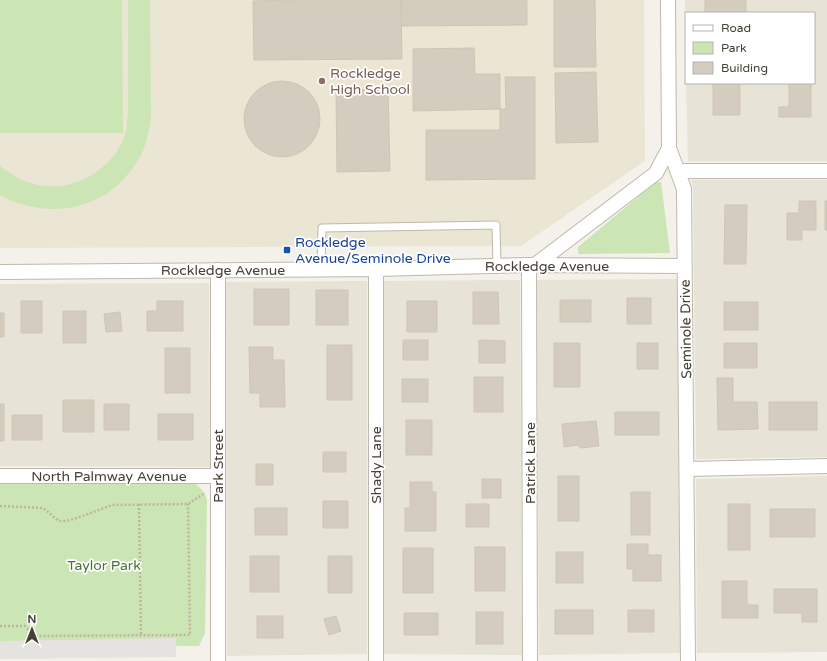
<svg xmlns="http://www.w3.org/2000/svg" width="827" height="661" font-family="'Varela Round',sans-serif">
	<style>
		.residential { fill: #e7e3d7 }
		.education { fill: #ebe6d3 }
		.green { fill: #cce5b4 }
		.parking { fill: #e5e3e0 }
		.building { fill: #d4cdbf; stroke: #cfc5b2 }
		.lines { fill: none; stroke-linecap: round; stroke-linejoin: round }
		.service-casing { stroke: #beb9ac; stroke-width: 9 }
		.minor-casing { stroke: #beb9ac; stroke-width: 16 }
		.path { stroke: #bfb59e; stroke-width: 2.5; stroke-dasharray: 2 2; stroke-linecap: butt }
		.service { stroke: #fff; stroke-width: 7 }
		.minor { stroke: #fff; stroke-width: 14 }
		.education-dot { fill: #8d6e63; stroke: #fff; stroke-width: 1.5 }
		.transit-dot { fill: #1a4fb4; stroke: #fff; stroke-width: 1.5 }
		.labels { text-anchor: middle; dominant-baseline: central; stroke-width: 3.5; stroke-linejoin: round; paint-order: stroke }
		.education-label { font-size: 14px; fill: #785e54; stroke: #fff; text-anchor: start }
		.transit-label { font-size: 14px; fill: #164399; stroke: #fff; text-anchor: start }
		.street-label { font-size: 14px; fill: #464137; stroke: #fff }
		.park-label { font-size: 14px; fill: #45752e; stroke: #fff }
	</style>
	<rect width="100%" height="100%" fill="#f3f1e9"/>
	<path class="residential" d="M 685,0 L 827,0 L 827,161 L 688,161 L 686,83 L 814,83 L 814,13 L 686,13 L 686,74 Z
		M 691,180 L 827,180 L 827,457 L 696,459 L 693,189 Z
		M 677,279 L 680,653 L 539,655 L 537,280 Z
		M 520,280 L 522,655 L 384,654 L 384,281 Z
		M 367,281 L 367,654 L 227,656 L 226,282 Z
		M 209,283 L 210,467 L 0,466 L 0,284 Z
		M 827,476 L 827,652 L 697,653 L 696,479 Z"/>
	<path class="education" d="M 0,0 L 644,0 L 645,161 L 521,246 L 0,248 Z"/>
	<path class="green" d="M 0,0 L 122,0 L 123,133 L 0,133 Z
		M 128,0 L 150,0 L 151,117 C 149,130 147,143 141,155 C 112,209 52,223 0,195 L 0,166 C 12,175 23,182 38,185 C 75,193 116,168 126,131 C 127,125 127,119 128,113 Z
		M 656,182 L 661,182 L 670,253 L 578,254 L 578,247 Z
		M 195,483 L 205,493 L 207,501 L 205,633 L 199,646 L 0,647 L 0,484 Z"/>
	<path class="parking" d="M 176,638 L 176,657 L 0,659 L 0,641 Z"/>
	<path class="building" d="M 295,0 L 401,0 L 402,59 L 254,60 L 253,1 Z
		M 401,0 L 527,0 L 527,25 L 402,26 Z
		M 554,0 L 595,0 L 596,67 L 554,67 Z
		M 705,0 L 746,0 L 746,13 L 705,13 Z
		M 474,48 L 475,74 L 500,74 L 500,109 L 413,111 L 413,49 Z
		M 596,72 L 598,142 L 556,143 L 555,73 Z
		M 505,77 L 535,77 L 535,179 L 426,180 L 426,130 L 500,130 L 500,109 L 506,109 Z
		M244 119a38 38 0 1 1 76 0a38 38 0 1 1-76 0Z
		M 713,83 L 740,83 L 740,115 L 713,115 Z
		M 789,83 L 811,83 L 811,117 L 779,117 L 779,107 L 789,107 Z
		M 388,89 L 390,171 L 337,172 L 336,90 Z
		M 799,201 L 816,201 L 816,230 L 802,230 L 802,240 L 787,240 L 787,213 L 799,213 Z
		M 825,201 L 827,201 L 827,230 L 825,230 Z
		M 725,205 L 747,205 L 746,264 L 724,264 Z
		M 254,289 L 289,289 L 289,325 L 254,325 Z
		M 316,290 L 348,290 L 348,325 L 316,325 Z
		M 473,292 L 498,292 L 499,324 L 473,324 Z
		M 627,298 L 651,298 L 651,324 L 627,324 Z
		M 560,300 L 591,300 L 591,322 L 560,322 Z
		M 21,301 L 42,301 L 42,333 L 21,333 Z
		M 157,301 L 183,301 L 183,331 L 147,331 L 147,311 L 157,311 Z
		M 407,301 L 437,301 L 437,332 L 407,332 Z
		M 724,302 L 758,302 L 758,330 L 724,330 Z
		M 63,311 L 86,311 L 86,343 L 63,343 Z
		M 120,312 L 122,331 L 106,332 L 104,314 Z
		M 0,313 L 4,313 L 4,337 L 0,337 Z
		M 403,340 L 428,340 L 428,360 L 403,360 Z
		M 479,340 L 505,341 L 505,363 L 479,363 Z
		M 554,343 L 580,343 L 580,387 L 554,387 Z
		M 637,343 L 658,343 L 658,369 L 637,369 Z
		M 724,343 L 757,343 L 757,368 L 724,368 Z
		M 327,345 L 352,345 L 352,400 L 327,400 Z
		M 249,347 L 273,347 L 273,360 L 284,360 L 285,407 L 260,407 L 260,393 L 250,393 Z
		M 165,348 L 190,348 L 190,393 L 165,393 Z
		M 474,377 L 503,377 L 503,412 L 474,412 Z
		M 717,378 L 733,378 L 733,402 L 757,402 L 758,429 L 718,430 Z
		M 402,379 L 428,379 L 428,402 L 402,402 Z
		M 63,400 L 94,400 L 94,432 L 63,432 Z
		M 769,402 L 817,402 L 817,430 L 769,430 Z
		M 0,404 L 4,404 L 4,441 L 0,441 Z
		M 104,404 L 129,404 L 129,430 L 104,430 Z
		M 615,412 L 659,412 L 659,435 L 615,435 Z
		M 158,414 L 193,414 L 193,440 L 158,440 Z
		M 12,415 L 42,415 L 42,440 L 12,440 Z
		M 406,420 L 432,420 L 432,455 L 406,455 Z
		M 596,421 L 599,446 L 580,448 L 579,445 L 564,447 L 562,424 Z
		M 323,452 L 346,452 L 346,472 L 323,472 Z
		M 256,464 L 273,464 L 273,485 L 256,485 Z
		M 558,476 L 579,476 L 579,521 L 558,521 Z
		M 482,479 L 501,479 L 501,498 L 482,498 Z
		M 410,482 L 432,482 L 432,492 L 436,492 L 436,531 L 405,531 L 405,508 L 410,508 Z
		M 631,492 L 650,492 L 650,535 L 631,535 Z
		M 323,501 L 348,501 L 348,528 L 323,528 Z
		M 466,504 L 489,504 L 489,527 L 466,527 Z
		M 728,504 L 750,504 L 750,550 L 728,550 Z
		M 255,508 L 287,508 L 287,535 L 255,535 Z
		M 770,509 L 815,509 L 815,537 L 770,537 Z
		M 627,544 L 648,544 L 648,555 L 661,555 L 661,581 L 633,581 L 633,569 L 627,569 Z
		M 475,547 L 505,547 L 505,591 L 475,591 Z
		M 403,548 L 433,548 L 433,593 L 403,593 Z
		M 556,552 L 583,552 L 583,583 L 556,583 Z
		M 250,556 L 279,556 L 279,592 L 250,592 Z
		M 328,556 L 352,556 L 352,593 L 328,593 Z
		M 722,581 L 747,581 L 747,605 L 758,605 L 758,618 L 722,618 Z
		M 774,589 L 817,589 L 817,622 L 802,622 L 802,613 L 774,613 Z
		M 555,610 L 593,610 L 593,634 L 555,634 Z
		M 628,610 L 654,610 L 654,632 L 628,632 Z
		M 476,612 L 503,612 L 503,644 L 476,644 Z
		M 404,613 L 438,613 L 438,635 L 404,635 Z
		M 257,616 L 283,616 L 283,638 L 257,638 Z
		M 336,616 L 341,631 L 329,635 L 324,619 Z"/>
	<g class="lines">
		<g class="service-casing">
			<path id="service" d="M 321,269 L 322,228 L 496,225 L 497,266"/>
		</g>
		<g class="minor-casing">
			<path id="minor" d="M 668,0 L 669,148 L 684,189 L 688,661
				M 677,171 L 827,171
				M 529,265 L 530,661
				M 535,265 L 656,173 L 669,148
				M 376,269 L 376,661
				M 218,270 L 218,661
				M 0,272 L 376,269 L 529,265 L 685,266
				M 688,469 L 827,466
				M 0,476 L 218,476"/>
		</g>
		<path class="path" d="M 139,504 L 141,635
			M 0,506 L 43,508 L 59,521 L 66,521 L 77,518 L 112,505 L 188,504 L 203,494
			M 0,626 L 25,626 L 34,636 L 190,635 L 188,504"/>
		<use href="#service" class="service"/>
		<use href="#minor" class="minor"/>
	</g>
	<circle class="education-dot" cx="322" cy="81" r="4"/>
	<rect class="transit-dot" x="283" y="246" width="8" height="8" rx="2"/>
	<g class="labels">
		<g class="education-label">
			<text x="330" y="73">Rockledge<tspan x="330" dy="16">High School</tspan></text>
		</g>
		<g class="transit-label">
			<text x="295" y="242">Rockledge<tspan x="295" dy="16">Avenue/Seminole Drive</tspan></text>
		</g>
		<g class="street-label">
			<text x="547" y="266">Rockledge Avenue</text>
			<text x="223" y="270">Rockledge Avenue</text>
			<text transform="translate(686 329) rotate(-91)">Seminole Drive</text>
			<text transform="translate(530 463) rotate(-90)">Patrick Lane</text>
			<text transform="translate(376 465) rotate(-90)">Shady Lane</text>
			<text transform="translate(218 466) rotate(-90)">Park Street</text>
			<text x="109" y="476">North Palmway Avenue</text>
		</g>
		<g class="park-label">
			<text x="104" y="565">Taylor Park</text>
		</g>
	</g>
	<rect x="685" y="12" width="130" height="72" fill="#ffffff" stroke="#b5b3af"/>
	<rect x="693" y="25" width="20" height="6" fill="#ffffff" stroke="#b5b3af"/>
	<text x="721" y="32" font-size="12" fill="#464137">Road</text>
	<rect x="693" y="42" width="20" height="12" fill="#cce5b4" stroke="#b5b3af"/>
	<text x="721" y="52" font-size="12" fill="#464137">Park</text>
	<rect x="693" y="62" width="20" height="12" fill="#d4cdbf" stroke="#b5b3af"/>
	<text x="721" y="72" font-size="12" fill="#464137">Building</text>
	<g transform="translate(32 629)" stroke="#ffffff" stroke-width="3" paint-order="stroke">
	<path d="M0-3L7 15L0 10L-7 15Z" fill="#464137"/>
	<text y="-6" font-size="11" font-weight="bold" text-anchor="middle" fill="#464137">N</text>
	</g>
</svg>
